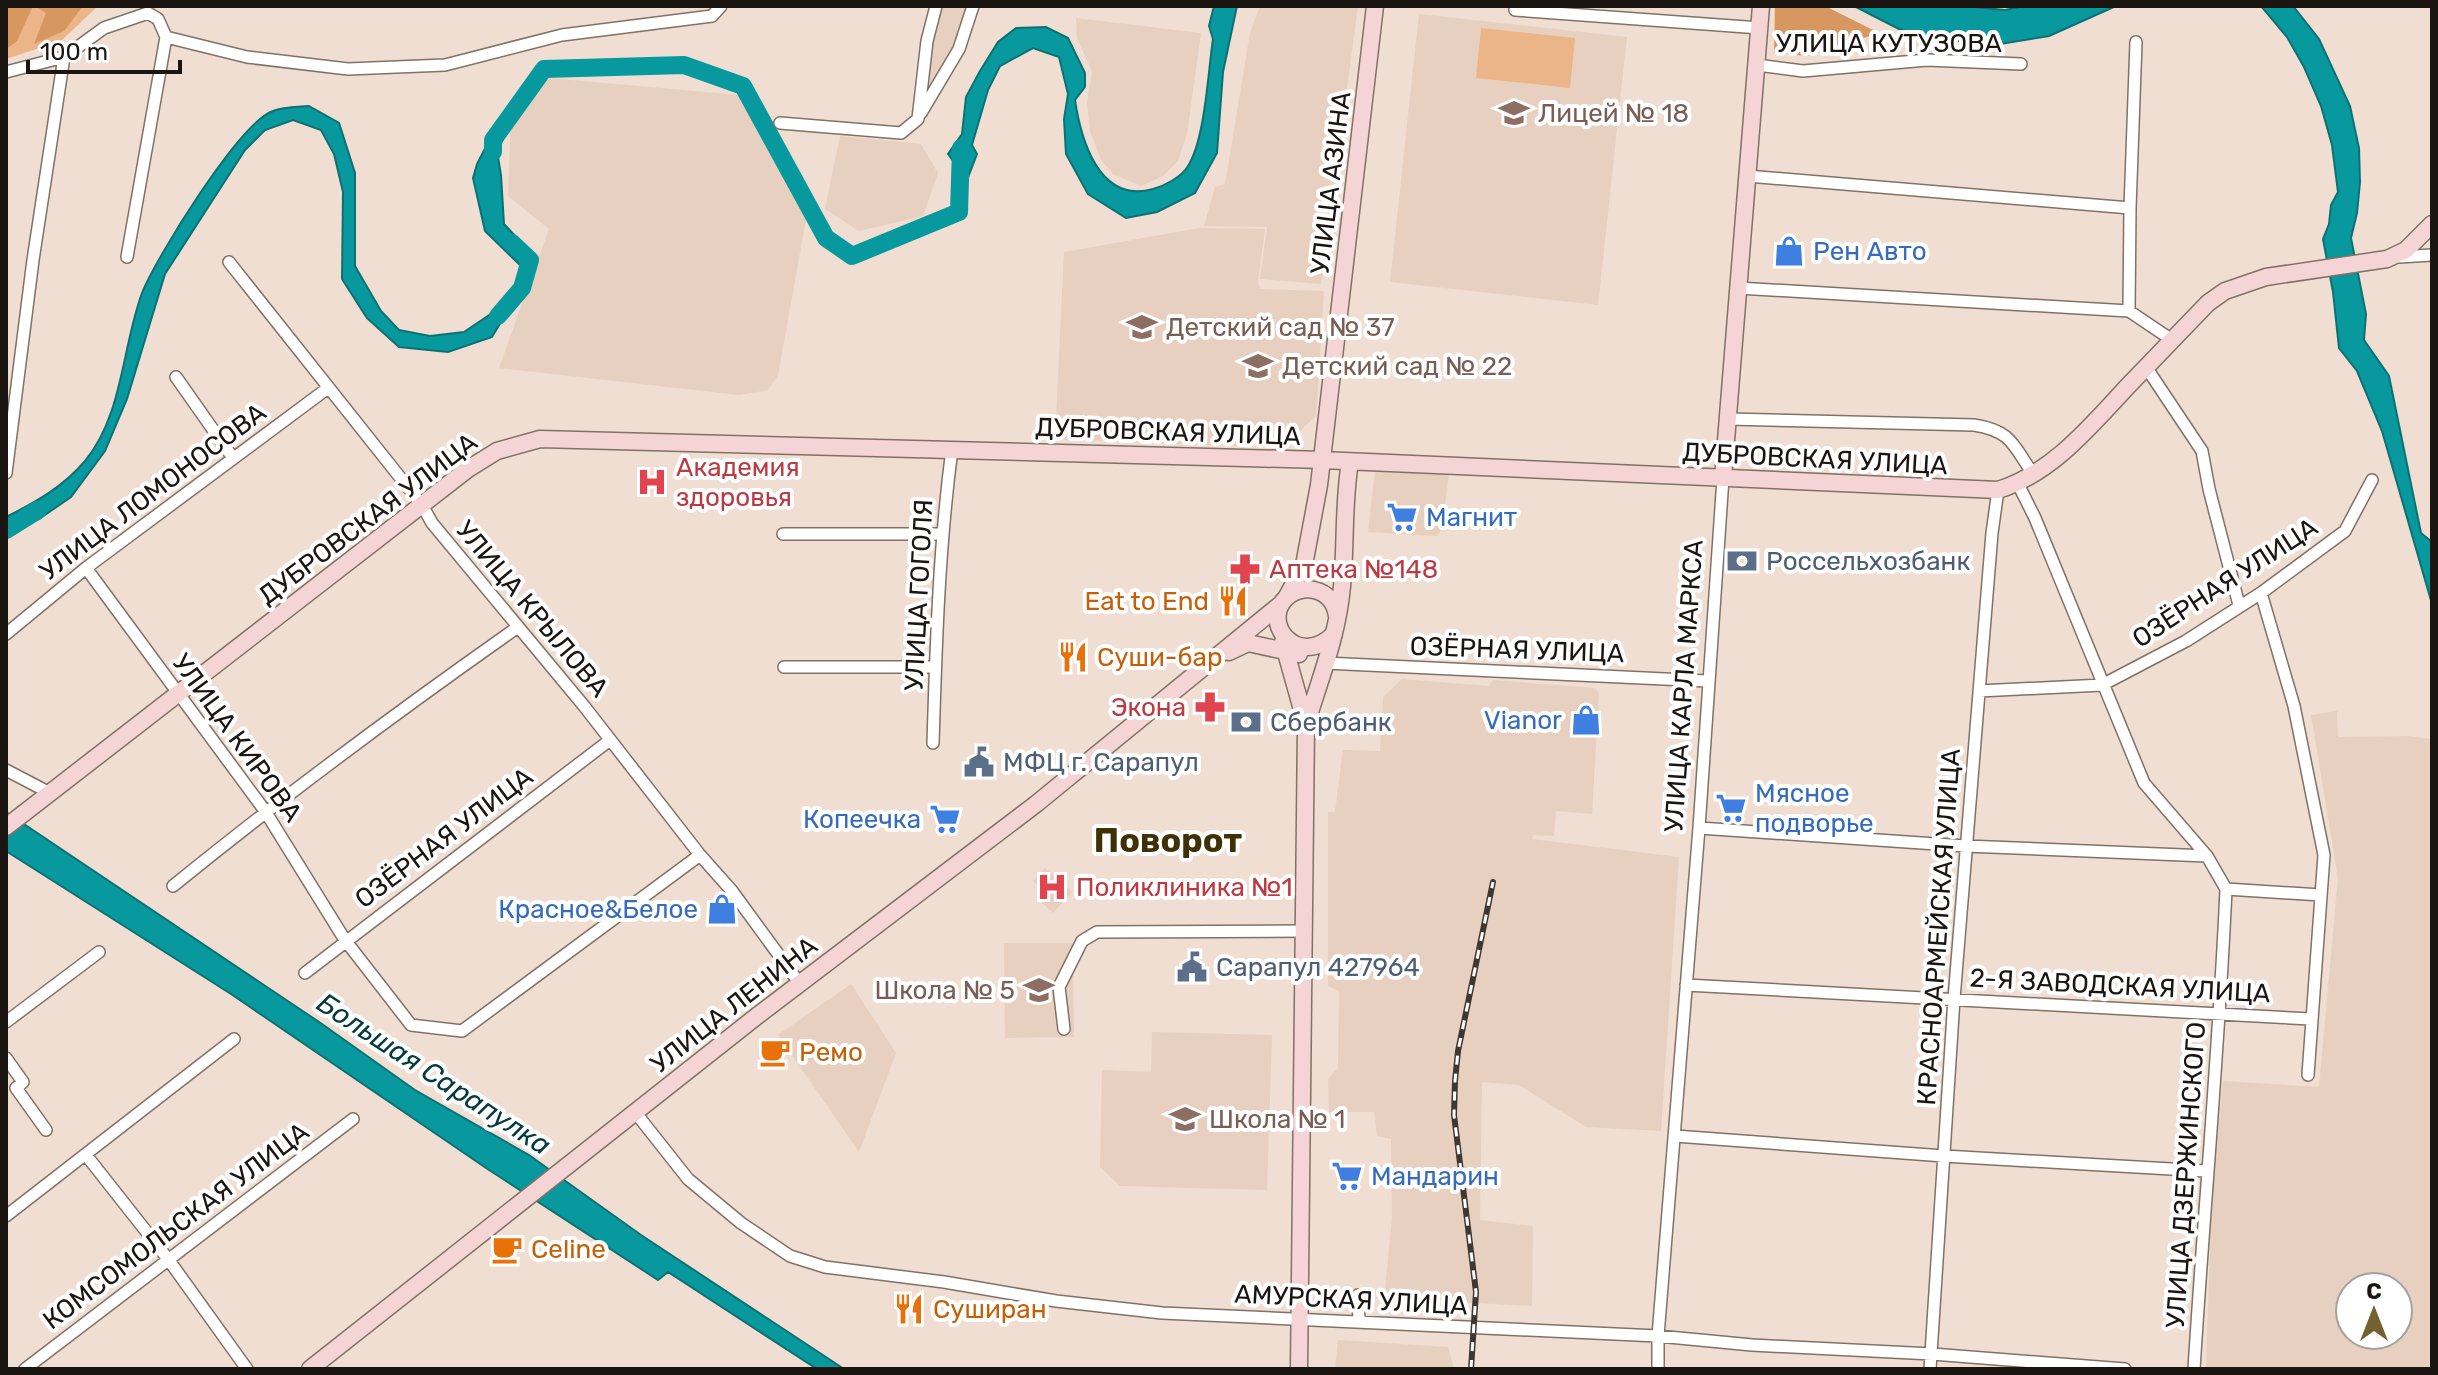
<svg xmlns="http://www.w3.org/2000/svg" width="2438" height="1375" font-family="Rubik,sans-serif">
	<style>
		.built { fill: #e7d0bf; fill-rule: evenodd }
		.green { fill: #ecb589 }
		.forest { fill: #d79761 }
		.water { fill: #08999f; stroke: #0d7174; stroke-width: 2 }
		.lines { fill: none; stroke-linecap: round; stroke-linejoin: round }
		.river { stroke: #08999f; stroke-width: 18 }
		.street-casing { stroke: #807266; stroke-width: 14 }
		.secondary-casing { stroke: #807266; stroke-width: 19 }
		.street { stroke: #fff; stroke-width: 11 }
		.secondary { stroke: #f4d4d4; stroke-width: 16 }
		.rail-casing { stroke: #3f3832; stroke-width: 6 }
		.rail { stroke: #fff; stroke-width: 3; stroke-dasharray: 9; stroke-linecap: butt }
		.labels { text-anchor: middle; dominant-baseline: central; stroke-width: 8; stroke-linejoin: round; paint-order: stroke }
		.street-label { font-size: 26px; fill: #1a1510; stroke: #fff }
		.education-label { font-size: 26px; fill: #785e54; stroke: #fff; text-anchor: start }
		.shop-label { font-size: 26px; fill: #366cbe; stroke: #fff; text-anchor: start }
		.health-label { font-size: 26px; fill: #be3a42; stroke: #fff; text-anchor: start }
		.service-label { font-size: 26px; fill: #4e5e75; stroke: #fff; text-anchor: start }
		.food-label { font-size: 26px; fill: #c56008; stroke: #fff; text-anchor: start }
		.water-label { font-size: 28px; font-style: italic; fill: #013b3e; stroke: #fff }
		.district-label { font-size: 34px; font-weight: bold; fill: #3f3106; stroke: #fff }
	</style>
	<rect width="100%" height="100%" fill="#efded1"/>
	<path class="built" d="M 940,6 L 967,6 L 953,51 L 923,104 L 930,42 Z
		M 1260,6 L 1358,6 L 1321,284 L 1260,279 L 1267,227 L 1204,226 L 1215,187 L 1225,184 L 1250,33 Z
		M 1419,14 L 1627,37 L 1598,305 L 1390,282 Z
		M 1076,18 L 1201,33 L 1187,134 L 1178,161 L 1163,176 L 1141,186 L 1113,174 L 1101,160 L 1090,131 L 1087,103 L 1092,71 L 1077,38 Z
		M 549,78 L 739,95 L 807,214 L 778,375 L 768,390 L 739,395 L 499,368 L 549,229 L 508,196 L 511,116 Z
		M 840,136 L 921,144 L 938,173 L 923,216 L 859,231 L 825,209 Z
		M 1200,228 L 1265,229 L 1258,283 L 1260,289 L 1324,291 L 1316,416 L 1288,442 L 1241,439 L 1242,446 L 1055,439 L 1064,252 Z
		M 1375,471 L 1449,473 L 1442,529 L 1437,536 L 1368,532 Z
		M 1402,679 L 1489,686 L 1493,680 L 1595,688 L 1599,694 L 1592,814 L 1556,811 L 1554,836 L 1533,835 L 1532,839 L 1679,857 L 1661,1131 L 1586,1127 L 1519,1085 L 1482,1082 L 1480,1220 L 1533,1226 L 1532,1306 L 1384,1298 L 1392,1218 L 1391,1139 L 1377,1136 L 1374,1112 L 1329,1112 L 1328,1079 L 1338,1068 L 1339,991 L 1328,986 L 1328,812 L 1335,812 L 1343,750 L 1380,751 L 1383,697 Z
		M 2337,711 L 2338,737 L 2408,736 L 2432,739 L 2432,1369 L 2206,1369 L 2212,1187 L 2223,1081 L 2319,1087 L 2338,878 L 2311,715 ZM 2350,1287 L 2398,1287 L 2398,1335 L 2350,1335 Z
		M 1045,868 L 1072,892 L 1053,913 L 1039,900 L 1045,893 L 1033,881 Z
		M 1004,943 L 1073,943 L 1074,1037 L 1005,1038 Z
		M 851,984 L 896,1053 L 859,1152 L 778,1035 Z
		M 1152,1032 L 1272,1035 L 1267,1190 L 1120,1186 L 1100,1167 L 1102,1070 L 1151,1072 Z
		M 1338,1340 L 1448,1347 L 1454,1369 L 1335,1369 Z"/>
	<path class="green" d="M 6,6 L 98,6 L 61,41 L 6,59 Z
		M 1481,28 L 1575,38 L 1570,88 L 1476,78 Z"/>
	<path class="forest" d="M 6,6 L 33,6 L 17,41 L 6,49 Z
		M 35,6 L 83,6 L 64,31 L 34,44 L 46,13 Z
		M 1775,6 L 1825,6 L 1879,33 L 1808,56 L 1774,53 Z"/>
	<path class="water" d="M 1214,6 L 1237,6 L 1223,72 L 1217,153 L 1195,193 L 1157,212 L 1126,218 L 1088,194 L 1066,154 L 1064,119 L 1068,94 L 1059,57 L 1033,48 L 1000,66 L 988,90 L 972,145 L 977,154 L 967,180 L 948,154 L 962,134 L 966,97 L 980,71 L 998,42 L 1016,28 L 1046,27 L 1068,38 L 1085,73 L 1085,87 L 1075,100 C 1081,140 1099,204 1153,189 C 1164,186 1182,177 1188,166 C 1205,140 1208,72 1213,39 L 1209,26 Z
		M 1854,6 L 1964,6 L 2005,10 L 2024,6 L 2116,6 L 2049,36 L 2000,44 L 1934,39 L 1899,29 Z
		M 2261,6 L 2293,6 L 2319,39 L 2350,106 L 2359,148 L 2360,182 L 2357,213 L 2351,238 L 2366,314 L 2364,340 L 2389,376 L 2421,533 L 2432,542 L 2432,604 L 2382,431 L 2357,371 L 2339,348 L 2333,292 L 2323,239 L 2329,224 L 2331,205 L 2338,192 L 2332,145 L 2321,106 L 2304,67 L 2287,37 Z
		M 309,106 L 339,123 L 355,173 L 355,266 L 381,311 L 399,330 L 430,336 L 464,332 L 516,297 L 492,337 L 448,352 L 399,347 L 367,318 L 342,279 L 343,192 L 334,154 L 321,130 L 293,120 L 265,130 L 245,150 L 165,274 L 127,399 L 105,451 L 71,497 L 39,519 L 16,523 L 6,519 L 6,517 C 36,502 63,487 85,461 C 123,415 122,347 142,293 C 156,258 239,123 273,111 C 283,107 298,107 309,106 Z
		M 496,127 L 506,133 L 497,151 L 501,175 L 504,224 L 532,254 L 525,270 L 485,231 L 473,178 L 477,164 Z
		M 6,812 L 322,1024 L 415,1090 L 529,1155 L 641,1235 L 844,1369 L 817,1369 L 668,1272 L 658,1280 L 486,1168 L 231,994 L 6,851 Z"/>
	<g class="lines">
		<path class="river" d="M 493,152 L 493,140 L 544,69 L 684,65 L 743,86 L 826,238 L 852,256 L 959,212 L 961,148
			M 498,316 L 522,288 L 530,260 L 512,243
			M 6,530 L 38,510"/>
		<g class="street-casing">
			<path id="street" d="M 1515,10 L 1760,28
				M 1757,65 L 1803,71 L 1927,60 L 2021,64
				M 6,72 L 64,57 L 104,28 L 148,13 L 158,19 L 166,37 L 247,57 L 348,69 L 445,65 L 562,35 L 712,16 L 721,6
				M 921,113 L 959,49 L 973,6
				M 780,123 L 901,133 L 918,119 L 927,41 L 936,6
				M 1747,176 L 2130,208
				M 127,257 L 166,37
				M 2399,257 L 2432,255
				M 229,262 L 422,505 L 432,523 L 584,706 L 700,855 L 732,891 L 800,984
				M 1738,288 L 2129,311 L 2172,340
				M 2129,311 L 2130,208 L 2136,42
				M 2146,367 L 2202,451 L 2209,489 L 2239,605
				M 176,377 L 233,458
				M 1728,419 L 1974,425 C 2012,431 2013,445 2033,474
				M 6,473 L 33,260 L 64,57
				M 2018,484 L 2035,518 L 2144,783 L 2207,856 L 2226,889
				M 783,534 L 942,534
				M 86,568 L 265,811 L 345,940 L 411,1025 L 462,1031 L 700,855
				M 2261,593 L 2294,706 L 2324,855 L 2308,1075
				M 6,634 L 86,568 L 328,388
				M 1325,663 L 1707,681
				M 784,667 L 934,667
				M 1979,691 L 2102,685 L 2186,641 L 2261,593 L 2345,531 L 2372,480
				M 933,743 C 936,645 939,547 952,449
				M 6,770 L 50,793
				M 1699,828 L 1966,846 L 2207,856
				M 173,886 C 285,795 400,710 518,627
				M 2226,889 L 2321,895
				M 305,973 L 610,740
				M 1686,985 L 2311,1019
				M 6,1022 L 99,952
				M 1064,1029 L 1059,987 L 1082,941 L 1097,932 L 1304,931
				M 6,1058 L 23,1082 L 16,1088 L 46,1130
				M 635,1112 L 688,1179 L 741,1223 L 790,1256 L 825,1267 L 944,1282 L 1056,1301 L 1162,1313 L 1658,1336 L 1752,1345 L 1932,1354 L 2125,1369
				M 1675,1136 L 1944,1156 L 2206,1171
				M 86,1155 L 168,1259 L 247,1369
				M 6,1216 L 234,1039
				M 1358,1295 L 1359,1322
				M 25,1369 L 353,1119
				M 1658,1369 L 1658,1336 L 1699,828 L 1723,478
				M 1930,1369 L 1954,999 L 1992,533 L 1998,490
				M 2194,1369 C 2204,1209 2219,1049 2226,889"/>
		</g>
		<g class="secondary-casing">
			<path id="secondary" d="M 1723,478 L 1761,6
				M 1286,598 L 1304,565 L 1319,485 L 1375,6
				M 1334,634 C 1296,672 1256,617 1291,594 C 1298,590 1306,588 1314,590 C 1328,593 1335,603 1337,616
				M 1283,642 L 1306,724
				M 1229,652 L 1248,643 L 1299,654
				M 6,827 L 468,469 L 497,451 L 540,439 L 1322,460 L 1998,490 C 2051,474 2090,427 2127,387 C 2154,359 2181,331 2208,303 L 2225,291 L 2266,277 L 2387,259 L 2406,250 L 2432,224
				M 310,1369 L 757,1016 L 1036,804 L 1281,604
				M 1299,1369 L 1306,725 C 1320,679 1338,634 1342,586 C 1346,545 1343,503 1350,462"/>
		</g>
		<use href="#street" class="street"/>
		<use href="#secondary" class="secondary"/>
		<g class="rail-casing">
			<path id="rail" d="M 1471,1369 L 1476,1292 L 1454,1115 L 1455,1081 L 1458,1051 L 1493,882"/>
		</g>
		<use href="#rail" class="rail"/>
	</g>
	<defs>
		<g id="school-bare" transform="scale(2.4)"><path d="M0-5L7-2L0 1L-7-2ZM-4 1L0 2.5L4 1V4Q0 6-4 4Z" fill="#8d6e63" stroke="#fff" stroke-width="2.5" paint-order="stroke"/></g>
		<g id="shop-bare" transform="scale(2.4)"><path d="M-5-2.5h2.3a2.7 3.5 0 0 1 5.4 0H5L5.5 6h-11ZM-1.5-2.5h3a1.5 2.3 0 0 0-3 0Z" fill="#3f7fe0" stroke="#fff" stroke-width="2.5" paint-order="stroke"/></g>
		<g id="hospital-bare" transform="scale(2.4)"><path d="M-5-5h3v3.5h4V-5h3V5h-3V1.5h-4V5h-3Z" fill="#e0444e" stroke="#fff" stroke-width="2.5" paint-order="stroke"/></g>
		<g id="supermarket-bare" transform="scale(2.4)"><path d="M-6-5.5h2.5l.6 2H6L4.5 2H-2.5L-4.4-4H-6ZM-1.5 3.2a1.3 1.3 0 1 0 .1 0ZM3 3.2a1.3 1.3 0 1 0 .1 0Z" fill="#3f7fe0" stroke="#fff" stroke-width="2.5" paint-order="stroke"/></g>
		<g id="bank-bare" transform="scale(2.4)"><path d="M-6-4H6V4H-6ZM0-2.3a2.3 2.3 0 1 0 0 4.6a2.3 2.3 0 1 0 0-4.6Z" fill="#5c6f8a" stroke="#fff" stroke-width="2.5" paint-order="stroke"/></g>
		<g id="pharmacy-bare" transform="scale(2.4)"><path d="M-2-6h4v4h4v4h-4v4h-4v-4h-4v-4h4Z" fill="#e0444e" stroke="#fff" stroke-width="2.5" paint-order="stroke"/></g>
		<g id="restaurant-bare" transform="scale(2.4)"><path d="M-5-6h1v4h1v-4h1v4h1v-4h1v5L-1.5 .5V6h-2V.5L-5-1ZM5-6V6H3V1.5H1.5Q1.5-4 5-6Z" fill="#e8710a" stroke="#fff" stroke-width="2.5" paint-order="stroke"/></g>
		<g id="civic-bare" transform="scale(2.4)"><path d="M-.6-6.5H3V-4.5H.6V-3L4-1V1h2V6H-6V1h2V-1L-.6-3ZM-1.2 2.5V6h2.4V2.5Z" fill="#5c6f8a" stroke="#fff" stroke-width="2.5" paint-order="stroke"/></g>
		<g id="cafe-bare" transform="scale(2.4)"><path d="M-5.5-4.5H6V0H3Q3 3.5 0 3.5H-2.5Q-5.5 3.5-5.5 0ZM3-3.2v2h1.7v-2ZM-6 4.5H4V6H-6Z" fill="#e8710a" stroke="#fff" stroke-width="2.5" paint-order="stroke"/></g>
	</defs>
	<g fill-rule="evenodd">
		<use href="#school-bare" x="1514" y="113"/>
		<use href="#shop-bare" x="1789" y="251"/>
		<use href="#school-bare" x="1142" y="327"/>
		<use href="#school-bare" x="1258" y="366"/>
		<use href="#hospital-bare" x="652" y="482"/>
		<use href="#supermarket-bare" x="1402" y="517"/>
		<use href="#bank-bare" x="1742" y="561"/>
		<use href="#pharmacy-bare" x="1245" y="569"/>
		<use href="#restaurant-bare" x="1233" y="601"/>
		<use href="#restaurant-bare" x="1073" y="657"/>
		<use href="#pharmacy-bare" x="1210" y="707"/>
		<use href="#shop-bare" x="1586" y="720"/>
		<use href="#bank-bare" x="1246" y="722"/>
		<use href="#civic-bare" x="979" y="762"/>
		<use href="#supermarket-bare" x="1731" y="808"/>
		<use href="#supermarket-bare" x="945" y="819"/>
		<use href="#hospital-bare" x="1052" y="887"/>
		<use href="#shop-bare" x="722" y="909"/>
		<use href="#civic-bare" x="1192" y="967"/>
		<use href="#school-bare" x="1039" y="990"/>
		<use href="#cafe-bare" x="775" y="1052"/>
		<use href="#school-bare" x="1185" y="1119"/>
		<use href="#supermarket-bare" x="1347" y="1176"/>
		<use href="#cafe-bare" x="507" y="1249"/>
		<use href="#restaurant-bare" x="909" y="1309"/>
	</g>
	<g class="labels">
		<g class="street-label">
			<text x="1889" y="43">УЛИЦА КУТУЗОВА</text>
			<text transform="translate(1331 183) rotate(-83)">УЛИЦА АЗИНА</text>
			<text transform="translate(1168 432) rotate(2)">ДУБРОВСКАЯ УЛИЦА</text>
			<text transform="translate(1815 459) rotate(3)">ДУБРОВСКАЯ УЛИЦА</text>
			<text transform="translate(153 492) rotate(-37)">УЛИЦА ЛОМОНОСОВА</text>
			<text transform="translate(368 519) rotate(-37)">ДУБРОВСКАЯ УЛИЦА</text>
			<text transform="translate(2225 583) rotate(-33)">ОЗЁРНАЯ УЛИЦА</text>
			<text transform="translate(919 595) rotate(-87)">УЛИЦА ГОГОЛЯ</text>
			<text transform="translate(532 609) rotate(50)">УЛИЦА КРЫЛОВА</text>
			<text transform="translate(1517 650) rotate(2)">ОЗЁРНАЯ УЛИЦА</text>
			<text transform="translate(1684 686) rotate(-86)">УЛИЦА КАРЛА МАРКСА</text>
			<text transform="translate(237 738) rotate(54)">УЛИЦА КИРОВА</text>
			<text transform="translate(444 838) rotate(-37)">ОЗЁРНАЯ УЛИЦА</text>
			<text transform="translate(1939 927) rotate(-86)">КРАСНОАРМЕЙСКАЯ УЛИЦА</text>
			<text transform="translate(2120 986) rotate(3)">2-Я ЗАВОДСКАЯ УЛИЦА</text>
			<text transform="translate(734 1005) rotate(-38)">УЛИЦА ЛЕНИНА</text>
			<text transform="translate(2186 1175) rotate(-86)">УЛИЦА ДЗЕРЖИНСКОГО</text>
			<text transform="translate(176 1226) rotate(-37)">КОМСОМОЛЬСКАЯ УЛИЦА</text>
			<text transform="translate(1351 1300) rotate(3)">АМУРСКАЯ УЛИЦА</text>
		</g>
		<g class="education-label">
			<text x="1538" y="113">Лицей № 18</text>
			<text x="1166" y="327">Детский сад № 37</text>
			<text x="1282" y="366">Детский сад № 22</text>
			<text x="1015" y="990" text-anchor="end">Школа № 5</text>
			<text x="1209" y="1119">Школа № 1</text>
		</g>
		<g class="shop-label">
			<text x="1813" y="251">Рен Авто</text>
			<text x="1426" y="517">Магнит</text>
			<text x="1562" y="720" text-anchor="end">Vianor</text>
			<text x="1755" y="793">Мясное<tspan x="1755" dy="30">подворье</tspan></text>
			<text x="921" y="819" text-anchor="end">Копеечка</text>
			<text x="698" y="909" text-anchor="end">Красное&amp;Белое</text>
			<text x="1371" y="1176">Мандарин</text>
		</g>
		<g class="health-label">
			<text x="676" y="467">Академия<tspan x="676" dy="30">здоровья</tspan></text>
			<text x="1269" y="569">Аптека №148</text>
			<text x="1186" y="707" text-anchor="end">Экона</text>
			<text x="1076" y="887">Поликлиника №1</text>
		</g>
		<g class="service-label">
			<text x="1766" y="561">Россельхозбанк</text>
			<text x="1270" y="722">Сбербанк</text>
			<text x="1003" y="762">МФЦ г. Сарапул</text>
			<text x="1216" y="967">Сарапул 427964</text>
		</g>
		<g class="food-label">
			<text x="1209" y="601" text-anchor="end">Eat to End</text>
			<text x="1097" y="657">Суши-бар</text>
			<text x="799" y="1052">Ремо</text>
			<text x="531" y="1249">Celine</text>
			<text x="933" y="1309">Суширан</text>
		</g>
		<g class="water-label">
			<text transform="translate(434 1074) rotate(33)">Большая Сарапулка</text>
		</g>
		<g class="district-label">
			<text x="1168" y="840">Поворот</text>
		</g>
	</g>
	<rect width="2438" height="1375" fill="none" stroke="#1a1510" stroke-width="16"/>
	<g transform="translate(2374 1311)"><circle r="38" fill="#ffffff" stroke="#a3a19f" stroke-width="2"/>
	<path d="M0-6L14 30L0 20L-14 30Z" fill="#746130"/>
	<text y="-12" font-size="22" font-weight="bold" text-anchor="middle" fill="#1a1510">С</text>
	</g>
	<path d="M28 60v12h152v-12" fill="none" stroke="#1a1510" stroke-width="4"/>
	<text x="40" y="60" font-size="24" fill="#1a1510" stroke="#ffffff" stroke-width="6" paint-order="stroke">100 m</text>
</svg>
